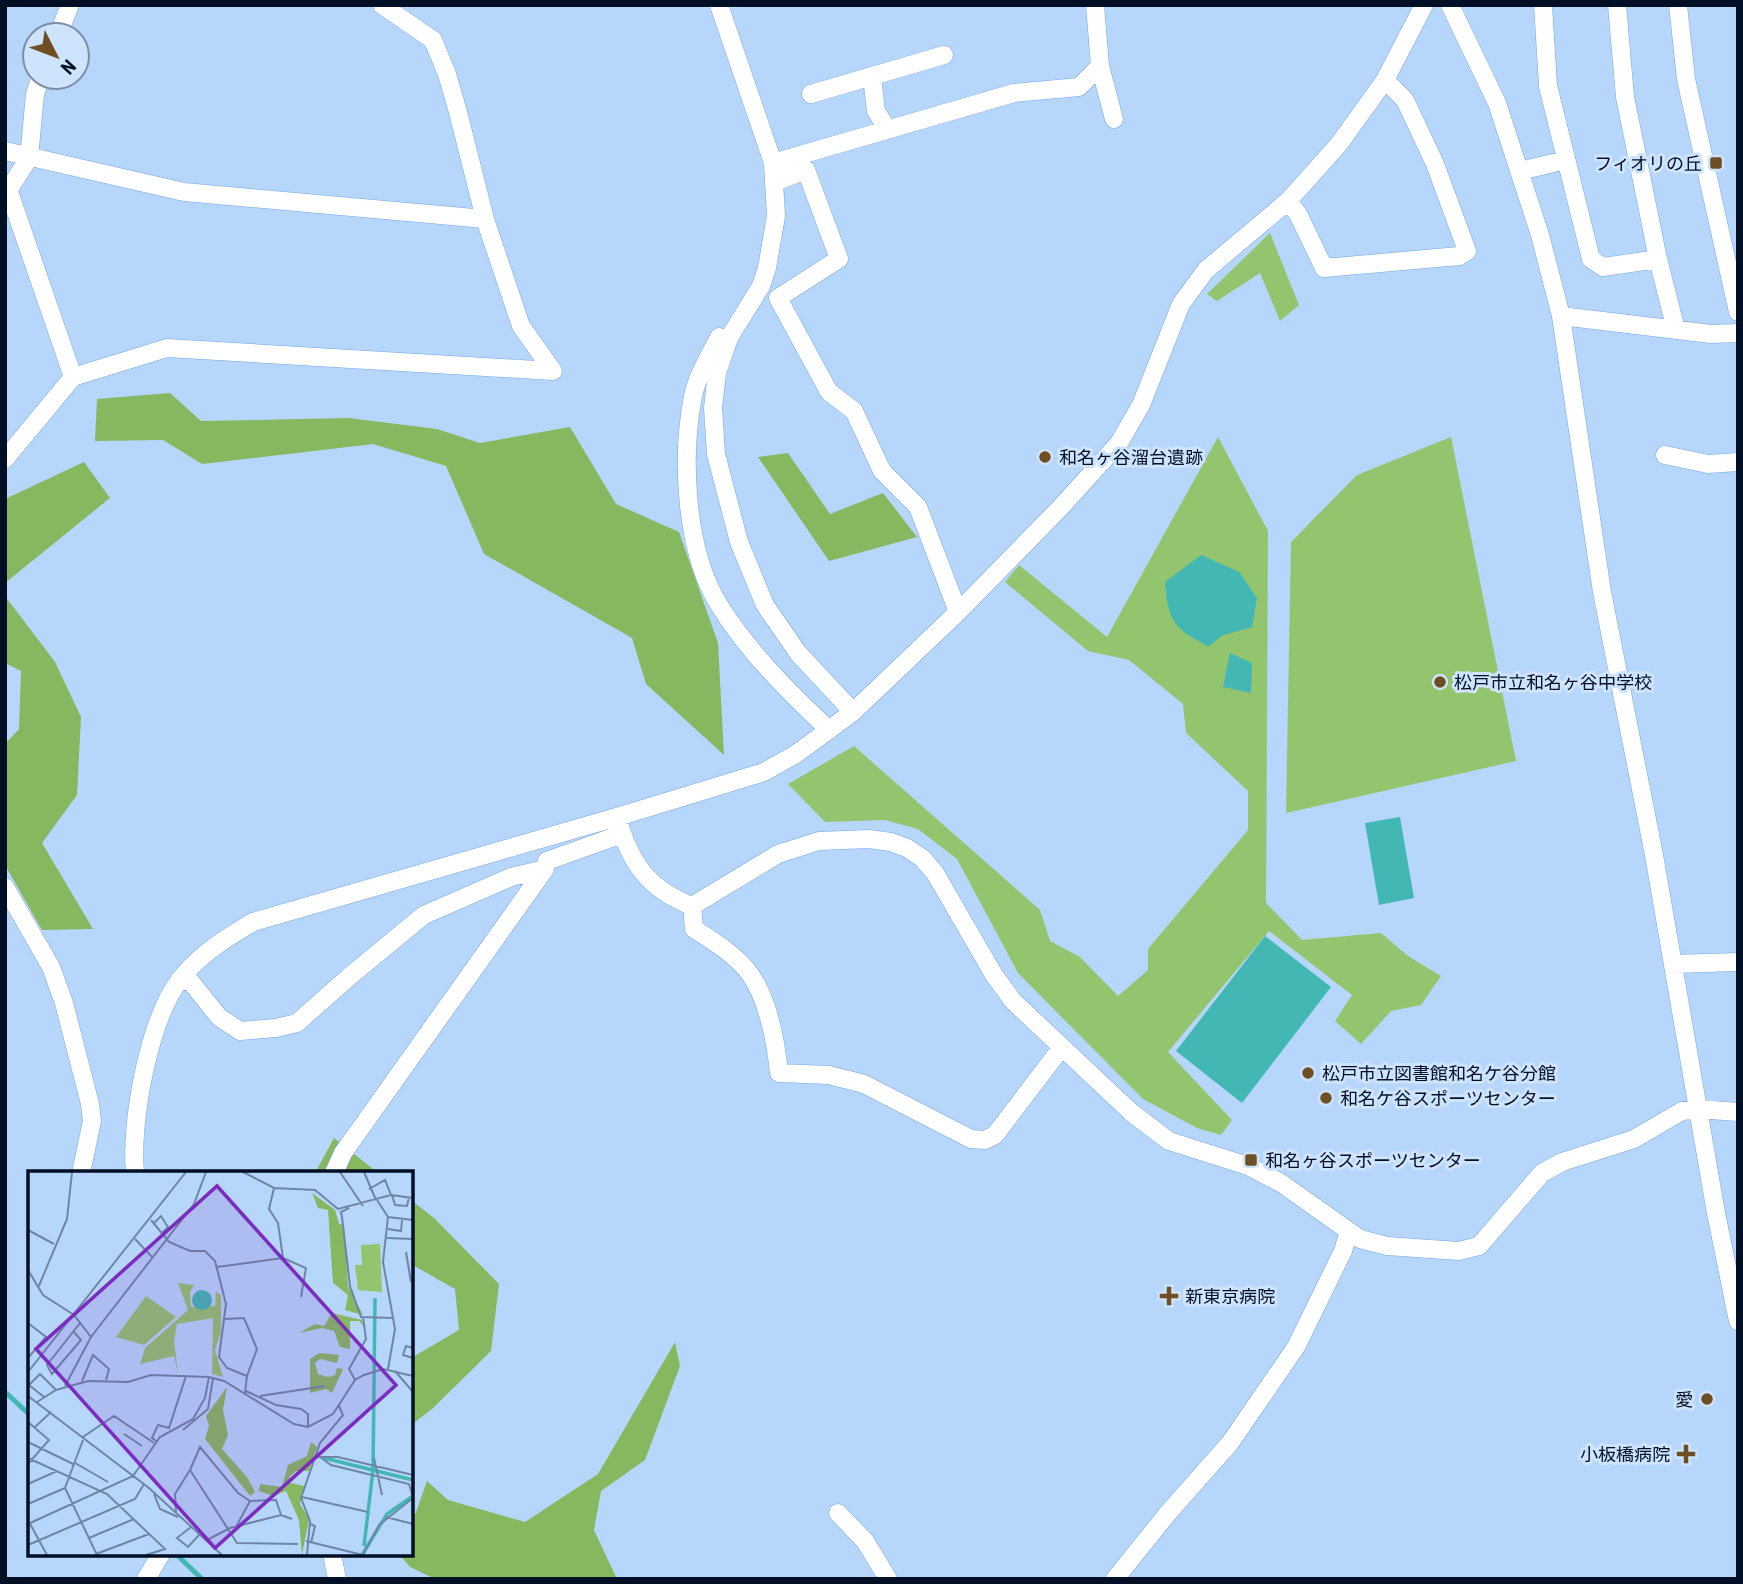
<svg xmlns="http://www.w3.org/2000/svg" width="1743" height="1584" font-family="'Roboto Condensed','Noto Sans JP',sans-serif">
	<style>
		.green { fill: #93c46e }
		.forest { fill: #86b860 }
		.water { fill: #42b7b4 }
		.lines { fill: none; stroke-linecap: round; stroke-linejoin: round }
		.stream { stroke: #42b7b4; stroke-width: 5 }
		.minor-casing { stroke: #75a7e3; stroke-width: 19 }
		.minor { stroke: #fff; stroke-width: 18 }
		.poi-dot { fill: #6e4f24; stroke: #cee3fc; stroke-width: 2.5 }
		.labels { text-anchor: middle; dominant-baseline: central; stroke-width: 6; stroke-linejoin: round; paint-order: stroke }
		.poi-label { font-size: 18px; fill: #000f24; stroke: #cee3fc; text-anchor: start }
		.inset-river { fill: none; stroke: #42b7b4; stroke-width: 3.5 }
		.inset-road { fill: none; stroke: #6e86a6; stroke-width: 2 }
		.view { fill: #7b2cbf; fill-opacity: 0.15; stroke: #7b2cbf; stroke-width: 3.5 }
		.inset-edge { fill: none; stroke: #000f24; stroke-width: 3.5 }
	</style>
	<rect width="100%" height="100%" fill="#b7d6fc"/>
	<path class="green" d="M 1270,233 L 1299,305 L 1280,321 L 1260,273 L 1217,301 L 1207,294 Z
		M 1218,437 L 1268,531 L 1266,903 L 1302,940 L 1381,933 L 1408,956 L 1441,976 L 1421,1005 L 1391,1011 L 1361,1044 L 1335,1021 L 1352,995 L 1269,931 L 1168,1052 L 1232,1120 L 1221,1135 L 1197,1128 L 1143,1099 L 1018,973 L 957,859 L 918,829 L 885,820 L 825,822 L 788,784 L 854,746 L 1040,910 L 1050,941 L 1080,957 L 1118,996 L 1148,970 L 1148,949 L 1248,830 L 1248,791 L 1186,733 L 1183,704 L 1129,660 L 1088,651 L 1005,582 L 1019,565 L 1107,637 Z
		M 1451,437 L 1516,761 L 1286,813 L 1291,542 L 1357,475 Z"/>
	<path class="forest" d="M 170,393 L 201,421 L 348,418 L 437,429 L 480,443 L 570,427 L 616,504 L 679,532 L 718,643 L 724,755 L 646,684 L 632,638 L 484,554 L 446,466 L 373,444 L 202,464 L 163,440 L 95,441 L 97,399 Z
		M 788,453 L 830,514 L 883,493 L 917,537 L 829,561 L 758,457 Z
		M 84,462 L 110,498 L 5,583 L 5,499 Z
		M 5,596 L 55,662 L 81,717 L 77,795 L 42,843 L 93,929 L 42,930 L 5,865 L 5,744 L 19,729 L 21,671 L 5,663 Z
		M 334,1138 L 378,1173 L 315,1173 Z
		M 411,1200 L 434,1218 L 499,1284 L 491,1351 L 432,1409 L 411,1425 L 411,1358 L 459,1330 L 455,1289 L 411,1264 Z
		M 675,1342 L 680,1366 L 645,1460 L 601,1491 L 594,1530 L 617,1579 L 435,1579 L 410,1567 L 399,1554 L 411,1554 L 411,1516 L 415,1515 L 427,1481 L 448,1500 L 525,1522 L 598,1474 Z"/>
	<path class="water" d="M 1201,555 L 1239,572 L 1257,598 L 1252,627 L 1223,635 L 1208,647 C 1200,641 1191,638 1184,632 C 1167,618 1167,602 1165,582 Z
		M 1230,653 L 1252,663 L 1251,693 L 1223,687 Z
		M 1400,817 L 1414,898 L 1379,905 L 1365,823 Z
		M 1265,936 L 1331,987 L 1242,1103 L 1176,1051 Z"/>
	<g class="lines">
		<path class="stream" d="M 5,1392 L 30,1415
			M 176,1554 L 202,1579"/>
		<g class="minor-casing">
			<path id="minor" d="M 382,5 L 433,40 L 447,74 L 458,112 L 485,219
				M 719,5 L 773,163 L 776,216 L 767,268 L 761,286 L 729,338 L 717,373 L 713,408 L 716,454 L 739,542 L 765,605 L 798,653 L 853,712
				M 1450,5 L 1497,103 L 1540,235 L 1561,316 L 1602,592 L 1654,855 L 1716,1213 L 1738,1321
				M 1543,5 L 1548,86 L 1591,259 L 1603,267 L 1658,259
				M 1617,5 L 1625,97 L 1658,259 L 1676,330
				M 1678,5 L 1686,79 L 1738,312
				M 58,35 L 70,5
				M 1100,66 L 1114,119
				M 872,77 L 876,111 L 888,130
				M 811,94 L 944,55
				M 5,151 L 184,192 L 485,219 L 521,326 L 553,371 L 167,348 L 73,377 L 5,459
				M 773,163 L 1014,93 L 1079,87 L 1100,66 L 1095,5
				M 1520,171 L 1566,160
				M 775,182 L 806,170 L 839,259 L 778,298 L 829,392 L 854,411 L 882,471 L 918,507 L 958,612
				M 9,192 L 73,377
				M 5,195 L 29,158 L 35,94 L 41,77
				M 1288,201 L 1298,214 L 1324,268 L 1459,256 L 1467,251 L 1435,164 L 1405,100 L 1385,80
				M 1561,316 L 1711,334 L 1738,333
				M 719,337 C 710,355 697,376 693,396 C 681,458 685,550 719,605 C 749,653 789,692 829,730
				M 1665,455 L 1708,464 L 1738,462
				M 617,817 C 630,863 648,889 692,906 L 778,854 L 819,841 L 869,839 L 891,842 L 907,848 L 922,858 L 935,873 L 994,975 L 1013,1001 L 1132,1113 L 1169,1141 L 1248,1166 L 1281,1183 L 1360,1239 L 1387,1246 L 1459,1251 L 1479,1246 L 1542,1173 L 1562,1162 L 1634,1139 L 1682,1111 L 1698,1109 L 1738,1112
				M 5,887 L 51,967 L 64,1003 L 90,1104 L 92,1121 L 81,1173
				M 692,906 L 694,929 C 713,941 736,955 750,974 C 768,1000 776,1042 779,1073 L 829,1075 L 864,1084 L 971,1139 L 985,1140 L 995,1135 L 1062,1047
				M 1673,964 L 1738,962
				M 180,979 L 191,982 L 219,1017 L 240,1031 L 276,1028 L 297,1023 L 350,976 L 424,915 L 511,877 L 545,869 L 547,861 L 622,834
				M 135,1173 C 130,1122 149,1017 182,977 C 202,952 227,938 253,922 L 617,817 L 764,772 L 796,754 L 853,712 L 958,612 L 1059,509 L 1119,443 L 1141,405 L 1181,304 L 1206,270 L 1288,201 L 1339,144 L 1385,80 L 1424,5
				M 334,1173 L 343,1153 L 545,869
				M 838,1513 L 865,1541 L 888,1579
				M 332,1554 L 337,1579
				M 146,1579 L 161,1554
				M 1115,1579 L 1168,1513 L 1230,1443 L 1296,1347 L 1343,1251 L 1349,1231"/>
		</g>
		<use href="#minor" class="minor"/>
	</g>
	<g class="poi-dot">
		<rect x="1709" y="156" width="14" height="14" rx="3.5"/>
		<circle cx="1045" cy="457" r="7"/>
		<circle cx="1440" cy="682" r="7"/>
		<circle cx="1308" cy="1073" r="7"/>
		<circle cx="1326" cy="1098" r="7"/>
		<rect x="1244" y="1153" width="14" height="14" rx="3.5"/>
		<path d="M1165.5 1285.5h7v7h7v7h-7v7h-7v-7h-7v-7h7z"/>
		<circle cx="1707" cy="1399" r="7"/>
		<path d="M1682.5 1443.5h7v7h7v7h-7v7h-7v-7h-7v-7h7z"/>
	</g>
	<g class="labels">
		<g class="poi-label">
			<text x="1702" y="163" text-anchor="end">フィオリの丘</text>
			<text x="1059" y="457">和名ヶ谷溜台遺跡</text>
			<text x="1454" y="682">松戸市立和名ヶ谷中学校</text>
			<text x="1322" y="1073">松戸市立図書館和名ケ谷分館</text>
			<text x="1340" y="1098">和名ケ谷スポーツセンター</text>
			<text x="1265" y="1160">和名ヶ谷スポーツセンター</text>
			<text x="1185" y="1296">新東京病院</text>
			<text x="1693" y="1399" text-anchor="end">愛</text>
			<text x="1670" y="1454" text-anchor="end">小板橋病院</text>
		</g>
	</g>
	<g transform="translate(28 1171)">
		<rect width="385" height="385" fill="#b7d6fc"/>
		<path d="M 352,73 L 354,121 L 330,119 L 327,94 L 334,94 L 333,74 ZM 150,112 L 166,114 L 162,121 L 163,136 L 187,135 L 188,121 L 193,124 L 193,161 L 187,179 L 195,206 L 184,203 L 185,147 L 149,153 L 146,170 L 150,202 L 146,185 L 112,193 L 117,177 L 160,139 ZM 118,125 L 148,146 L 116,174 L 88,166 Z" fill="#93c46e"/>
		<path d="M 284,22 L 307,39 L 311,53 L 316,54 L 320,115 L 335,144 L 317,139 L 320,124 L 305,112 L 300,39 L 290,37 ZM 304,142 L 334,149 L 336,156 L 331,150 L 322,150 L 322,178 L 312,176 L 306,160 L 294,157 L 271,162 L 287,153 L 296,155 ZM 291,182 L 311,184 L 309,192 L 292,188 L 287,192 L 290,203 L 300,206 L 307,204 L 309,197 L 315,198 L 304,222 L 298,218 L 282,222 L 282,188 ZM 199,216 L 195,239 L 200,264 L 194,278 L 219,306 L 227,321 L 222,325 L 177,268 L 181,255 L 178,245 ZM 283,271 L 289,276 L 281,300 L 268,300 L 261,306 L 263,312 L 276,315 L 272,333 L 281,348 L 274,384 L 271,349 L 258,320 L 245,325 L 231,320 L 232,313 L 254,316 L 260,294 L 279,285 Z" fill="#86b860"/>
		<path d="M164 129a10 10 0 1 1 20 0a10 10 0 1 1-20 0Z" fill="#42b7b4"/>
		<path class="inset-river" d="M 296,287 L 385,309M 336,375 L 345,299 L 347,127M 334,384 L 359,343 L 385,325"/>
		<path class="inset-road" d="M 215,1 L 246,17 L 287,19 L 310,38 L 363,24 L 385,27M 312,1 L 335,35M 336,1 L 348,29M 341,18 L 357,9 L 363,24M 364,24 L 367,34 L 379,35 L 381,26M 349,29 L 360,46 L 355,91 L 367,158 L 360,198M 321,37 L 313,41 L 314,46 L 322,115 L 333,146 L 365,147M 360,46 L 385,49M 123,49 L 141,71 L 162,80 L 177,80 L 187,90 L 198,133 L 191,186 L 199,197 L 219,205 L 217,222M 126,52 L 133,45 L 140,56 L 134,62M 360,58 L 373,60 L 374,49M 0,59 L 26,73M 359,67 L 385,68M 107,68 L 125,87M 378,81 L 383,111M 255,87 L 278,97 L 273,126M 189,96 L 255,87 L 250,52 L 241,38 L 246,17M 0,99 L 15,124 L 46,144 L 63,166M 10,117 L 39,48 L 44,1M 197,148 L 216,147 L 229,178 L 219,205M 0,152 L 18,166 L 0,187M 46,161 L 53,169 L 24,203 L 19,194 L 52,152M 385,177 L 378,175 L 375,184 L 385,187M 367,200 L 385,221M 0,201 L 158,1M 327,209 L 321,198 L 338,168 L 335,146M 54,210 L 65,184 L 81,198 L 78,209M 37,215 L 63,166 L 166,33 L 178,1M 218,220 L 248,234 L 273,238 L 280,243 L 280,256M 0,225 L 121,317 L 194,384M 232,225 L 297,215M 16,226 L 1,214 L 12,203 L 28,219M 9,231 L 28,219 L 60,210 L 100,211 L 123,204 L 181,206 L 196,210 L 266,253 L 280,256 L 305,243 L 327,209 L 336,204 L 355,198 L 385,205M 0,251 L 21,269 L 0,293M 7,256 L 23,241M 155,259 L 180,238 L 185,207M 96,263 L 114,275M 55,266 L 86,245 L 126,272M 55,269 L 37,317 L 69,384M 128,270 L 124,267 L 130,254 L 141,257 L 158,205M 0,271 L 45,293M 290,286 L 310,286 L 385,304M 292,286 L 303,294 L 381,313 L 384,323M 0,287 L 79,323 L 137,378 L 118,384M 346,287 L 354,324M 47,292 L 80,311M 0,313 L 29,300M 126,323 L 132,338 L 150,346M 274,326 L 340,341M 0,333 L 37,317M 148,341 L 147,323 L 162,299M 253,344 L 248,329 L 222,330 L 210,322 L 172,276 L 162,299 L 209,372 L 270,373M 358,346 L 385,353M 0,349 L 19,384M 0,353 L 105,305 L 132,266 L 165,248 L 177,227 L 181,206M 282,353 L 287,355 L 283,372M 163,356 L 149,367 L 160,376 L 171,364M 208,356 L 222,330M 61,367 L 106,348M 179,369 L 202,357 L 253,344 L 264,348M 278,370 L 335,384M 0,374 L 107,328 L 116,313M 68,383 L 121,363M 279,384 L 282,350 L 273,327 L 292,272 L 315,244 L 311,235M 335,384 L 351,354 L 385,327"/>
		<path class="view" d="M 189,15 L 368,214 L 187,377 L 8,178 Z"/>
		<rect width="385" height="385" class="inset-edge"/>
	</g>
	<rect width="1743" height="1584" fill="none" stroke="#000f24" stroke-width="14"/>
	<g transform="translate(56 56) rotate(132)"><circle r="33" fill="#cee3fc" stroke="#7c8ea6" stroke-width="2"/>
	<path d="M0-5L12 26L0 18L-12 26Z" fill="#6e4f24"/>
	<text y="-10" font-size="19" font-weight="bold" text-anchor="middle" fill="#000f24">N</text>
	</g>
</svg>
